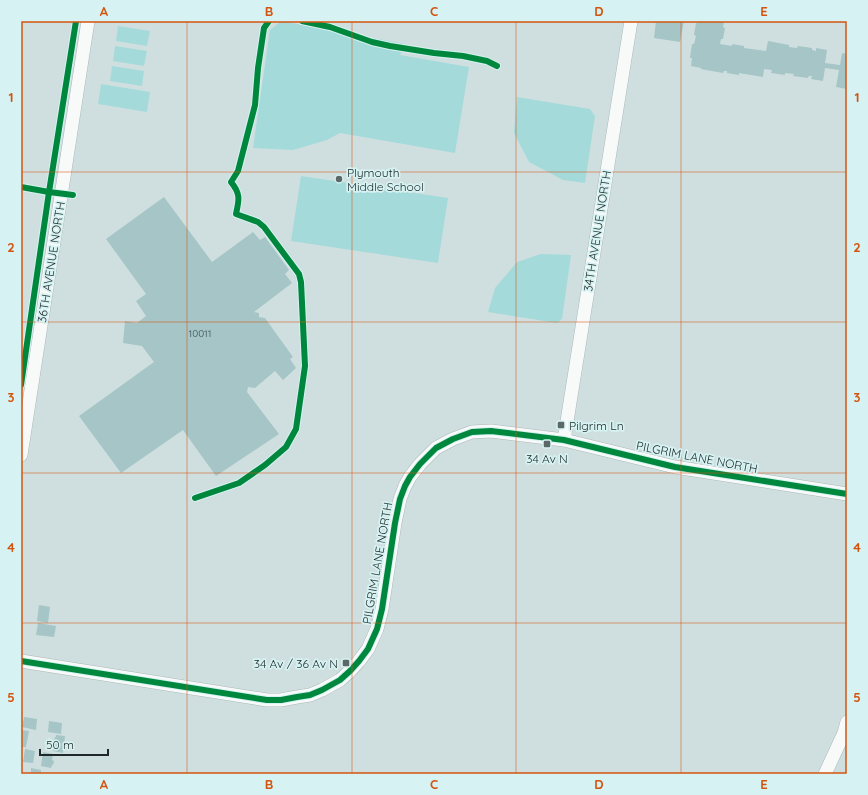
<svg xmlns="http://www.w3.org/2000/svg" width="868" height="795" font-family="Quicksand,sans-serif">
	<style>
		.grass { fill: #a5dadb }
		.building { fill: #a5c5c6 }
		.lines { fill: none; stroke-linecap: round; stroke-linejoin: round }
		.minor-casing { stroke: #abb7b7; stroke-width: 14 }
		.minor { stroke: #f8fafa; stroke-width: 13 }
		.cycleway-casing { stroke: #d6f2f2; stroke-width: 8 }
		.cycleway { stroke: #00873e; stroke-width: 6 }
		.grid { fill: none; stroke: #d4540f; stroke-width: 1; stroke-opacity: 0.55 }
		.poi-dot { fill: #5c6868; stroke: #d6f2f2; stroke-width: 1.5 }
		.labels { text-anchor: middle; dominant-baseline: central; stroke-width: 3.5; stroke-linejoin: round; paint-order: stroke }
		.number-label { font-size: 10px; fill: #404f50 }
		.poi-label { font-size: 12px; fill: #1e2828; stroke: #d6f2f2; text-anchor: start }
		.street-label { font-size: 12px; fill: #1e2828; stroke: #d6f2f2 }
		.neatline { fill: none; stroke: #d4540f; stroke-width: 1.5 }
		.grid-label { font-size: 13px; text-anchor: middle; font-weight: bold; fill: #d4540f }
	</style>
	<rect width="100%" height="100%" fill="#cfdfdf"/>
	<path class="grass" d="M 281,21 L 405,44 L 400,55 L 469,67 L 455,153 L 340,133 L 327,140 L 293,150 L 253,148 L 270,30 Z
		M 118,26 L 150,31 L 147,46 L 116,41 Z
		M 115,46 L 147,51 L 144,66 L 113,61 Z
		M 112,66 L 144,71 L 142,86 L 110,81 Z
		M 101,84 L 150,92 L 147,112 L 98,104 Z
		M 517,97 L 590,109 L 595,116 L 585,183 L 563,180 L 529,162 L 514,133 Z
		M 301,176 L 448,198 L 438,263 L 291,241 Z
		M 541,254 L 571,255 L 562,319 L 557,323 L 488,312 L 495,288 L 517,262 Z"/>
	<path class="building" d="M 656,21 L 684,21 L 680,42 L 654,38 Z
		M 698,21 L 724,21 L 723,27 L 725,28 L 723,39 L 721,39 L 720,44 L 732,46 L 732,44 L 744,46 L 744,48 L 766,51 L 768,41 L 789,45 L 789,47 L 797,48 L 798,46 L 812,48 L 812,50 L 816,51 L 816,48 L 827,50 L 825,63 L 840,65 L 842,53 L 847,54 L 847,89 L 836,87 L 839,70 L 825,68 L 823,81 L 811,79 L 812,76 L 809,76 L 808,78 L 793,76 L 794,74 L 785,73 L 785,75 L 771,73 L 772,70 L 764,69 L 763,77 L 739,73 L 739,75 L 727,73 L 727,71 L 724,71 L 723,73 L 701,69 L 701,68 L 691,66 L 692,58 L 690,58 L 692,44 L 694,44 L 696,36 L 694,35 L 696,23 L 698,23 Z
		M 164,197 L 212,262 L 253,232 L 260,240 L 265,237 L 289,270 L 285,274 L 292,283 L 254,312 L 259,313 L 259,317 L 265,318 L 293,357 L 290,359 L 296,368 L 283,380 L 275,371 L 255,388 L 248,387 L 247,392 L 279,434 L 216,476 L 183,430 L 121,473 L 79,416 L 154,362 L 142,346 L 123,343 L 125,321 L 137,323 L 146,316 L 136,301 L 146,294 L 106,239 Z
		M 39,605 L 50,607 L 48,623 L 37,621 Z
		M 38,623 L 56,626 L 54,637 L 36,635 Z
		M 24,717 L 37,719 L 36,730 L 22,727 Z
		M 49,721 L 62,723 L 61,734 L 48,732 Z
		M 21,730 L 29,731 L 26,747 L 21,747 Z
		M 56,735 L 65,736 L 63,753 L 53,751 L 55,737 L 56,737 Z
		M 25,749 L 35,751 L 33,763 L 23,762 Z
		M 43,752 L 53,754 L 52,760 L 54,761 L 53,765 L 52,765 L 51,768 L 41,766 Z
		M 31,768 L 41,770 L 41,774 L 31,774 Z"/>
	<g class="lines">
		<g class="minor-casing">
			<path id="minor" d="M 564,440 L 631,21
				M 21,455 L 88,21
				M 21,661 L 267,700 L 281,700 L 297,697 L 310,695 L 322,690 L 340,680 L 350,671 L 359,661 L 368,649 L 377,629 L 382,609 L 395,523 L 400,499 L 405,486 L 410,477 L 420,464 L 436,448 L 453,439 L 472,432 L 491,431 L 564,440 L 675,467 L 847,494
				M 825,774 L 844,733 L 847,722"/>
		</g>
		<use href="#minor" class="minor"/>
		<g class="cycleway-casing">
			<path id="cycleway" d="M 302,21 L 330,27 L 372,42 L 390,46 L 434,53 L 463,56 L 487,61 L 497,66
				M 21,187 L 49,192 L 73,195
				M 21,385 L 49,192 L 76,21
				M 195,498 L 239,483 L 265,465 L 286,447 L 296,429 L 305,366 L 301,282 L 299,274 L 264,227 L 258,222 L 236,214 C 239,200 241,194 231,182 L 238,171 L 255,105 L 258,68 L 264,28 L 269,21
				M 21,661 L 267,700 L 281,700 L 297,697 L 310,695 L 322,690 L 340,680 L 350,671 L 359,661 L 368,649 L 377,629 L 382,609 L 395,523 L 400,499 L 405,486 L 410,477 L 420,464 L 436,448 L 453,439 L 472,432 L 491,431 L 564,440 L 675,467 L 847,494"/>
		</g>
		<use href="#cycleway" class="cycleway"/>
	</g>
	<path class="grid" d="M 187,21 L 187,774M 352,21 L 352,774M 516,21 L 516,774M 681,21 L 681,774M 21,172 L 847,172M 21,322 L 847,322M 21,473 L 847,473M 21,623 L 847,623"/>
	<g class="poi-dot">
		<circle cx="339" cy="179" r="4"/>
		<rect x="557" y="421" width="8" height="8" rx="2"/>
		<rect x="543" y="440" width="8" height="8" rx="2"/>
		<rect x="342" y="659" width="8" height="8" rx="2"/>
	</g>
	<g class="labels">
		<g class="number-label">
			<text x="200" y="333">10011</text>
		</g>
		<g class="poi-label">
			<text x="347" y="172">Plymouth<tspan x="347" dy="14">Middle School</tspan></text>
			<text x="569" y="425">Pilgrim Ln</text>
			<text x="547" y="458" text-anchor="middle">34 Av N</text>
			<text x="338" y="663" text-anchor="end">34 Av / 36 Av N</text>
		</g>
		<g class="street-label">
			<text transform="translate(597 231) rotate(-81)">34TH AVENUE NORTH</text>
			<text transform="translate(51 262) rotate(-81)">36TH AVENUE NORTH</text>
			<text transform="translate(697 457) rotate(11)">PILGRIM LANE NORTH</text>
			<text transform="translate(377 563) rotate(-80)">PILGRIM LANE NORTH</text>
		</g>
	</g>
	<rect width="868" height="795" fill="none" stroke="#d6f2f2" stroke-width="44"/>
	<path d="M40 749v6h68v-6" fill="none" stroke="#1e2828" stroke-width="2"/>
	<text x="46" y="749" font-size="12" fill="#1e2828" stroke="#d6f2f2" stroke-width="3" paint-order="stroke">50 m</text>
	<rect x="22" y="22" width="824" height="751" class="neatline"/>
	<g class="grid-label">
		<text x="104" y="16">A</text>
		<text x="269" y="16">B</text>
		<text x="434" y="16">C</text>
		<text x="599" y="16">D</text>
		<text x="764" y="16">E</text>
		<text x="11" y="102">1</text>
		<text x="857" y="102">1</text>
		<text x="11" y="252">2</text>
		<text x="857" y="252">2</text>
		<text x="11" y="402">3</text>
		<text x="857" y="402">3</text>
		<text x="11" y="552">4</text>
		<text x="857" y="552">4</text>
		<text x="11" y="702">5</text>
		<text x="857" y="702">5</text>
		<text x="104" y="789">A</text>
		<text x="269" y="789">B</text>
		<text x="434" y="789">C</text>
		<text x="599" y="789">D</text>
		<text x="764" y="789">E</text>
	</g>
</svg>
